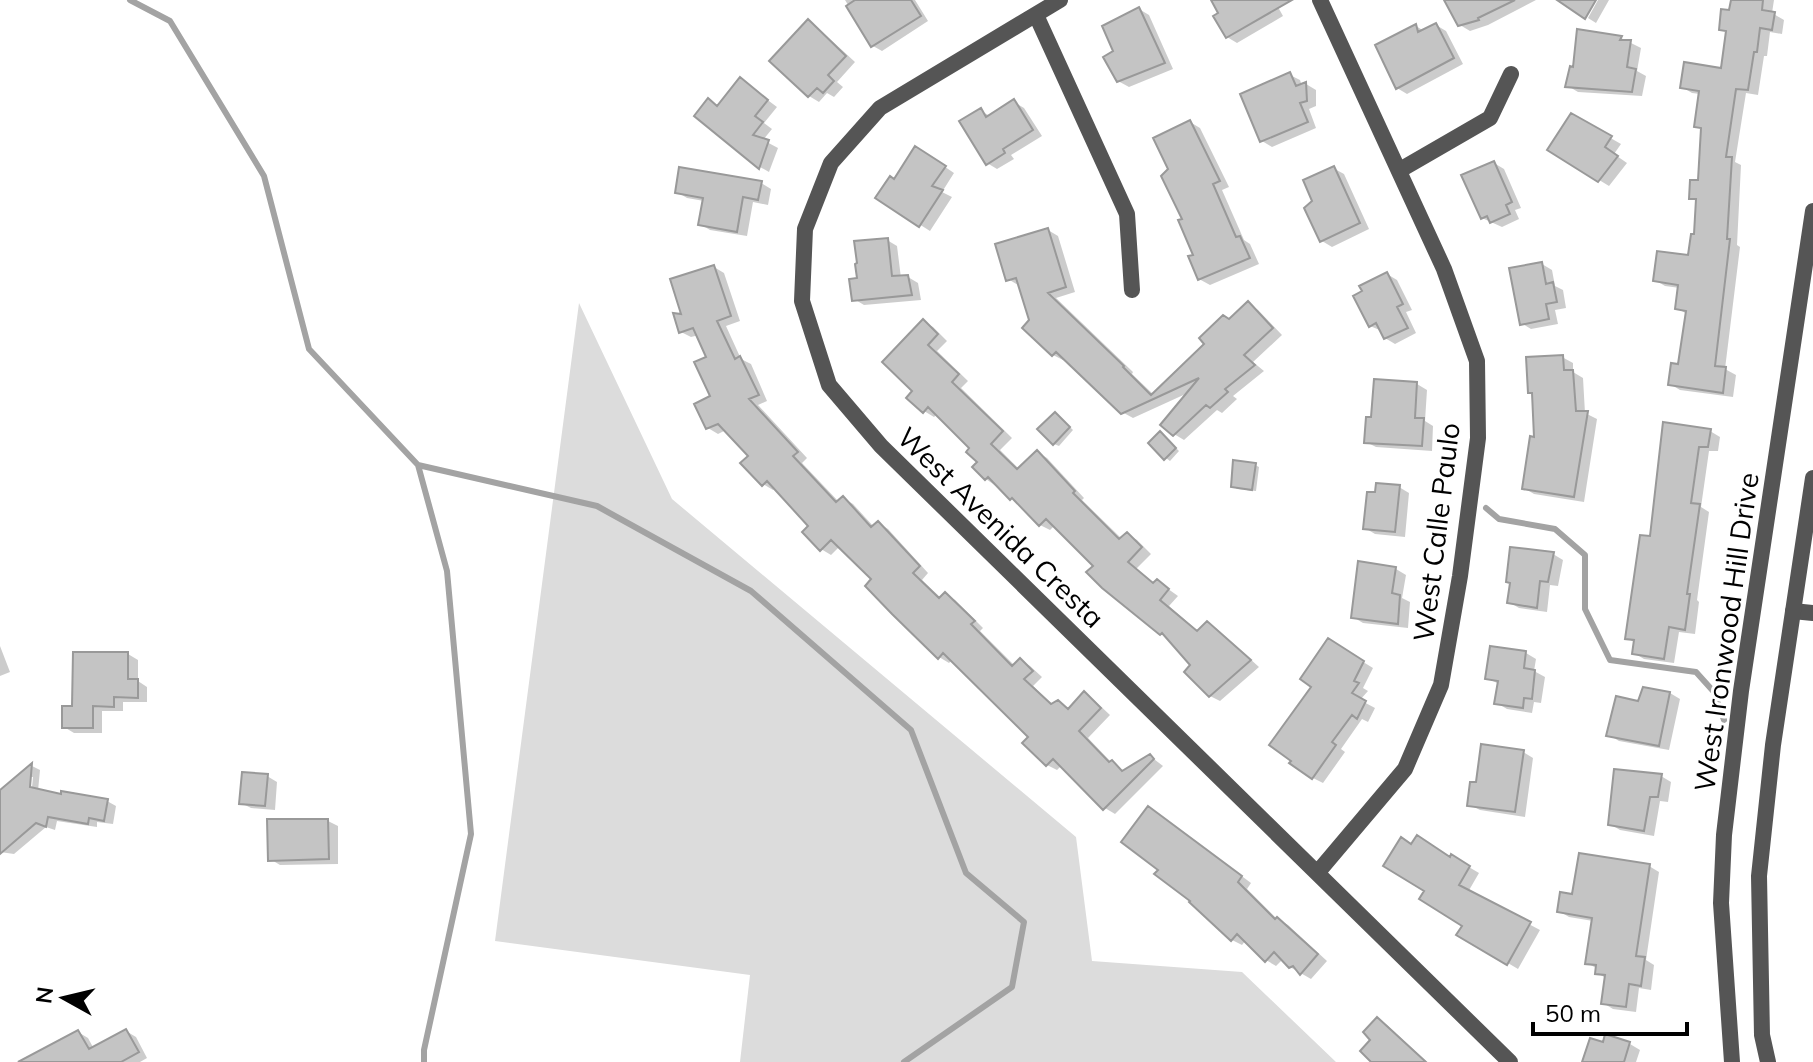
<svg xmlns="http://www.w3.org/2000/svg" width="1813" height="1062" font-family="Mulish,sans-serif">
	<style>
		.green { fill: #dcdcdc }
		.shadow { fill: #0003; fill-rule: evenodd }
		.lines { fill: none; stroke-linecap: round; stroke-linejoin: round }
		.stream { stroke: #a3a3a3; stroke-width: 6 }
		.building { fill: #c4c4c4; stroke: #999; stroke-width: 2 }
		.minor { stroke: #555; stroke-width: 16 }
		.tertiary { stroke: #555; stroke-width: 16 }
		.labels { text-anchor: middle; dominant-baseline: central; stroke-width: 6; stroke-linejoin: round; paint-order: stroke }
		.street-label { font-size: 28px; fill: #000; stroke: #fff }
	</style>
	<rect width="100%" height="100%" fill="#fff"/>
	<path class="green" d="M 579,303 L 672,499 L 1076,837 L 1092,961 L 1242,972 L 1336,1062 L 740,1062 L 750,975 L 495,941 Z"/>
	<path class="shadow" d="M 845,0 L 915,0 L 928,21 L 882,51 L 873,46 Z
		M 1213,0 L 1274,0 L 1283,16 L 1237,43 L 1227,37 L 1221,13 Z
		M 1447,0 L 1536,0 L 1488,25 L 1470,31 L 1460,25 Z
		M 1598,0 L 1609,0 L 1596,23 L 1588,18 Z
		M 1733,0 L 1774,0 L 1772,13 L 1784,20 L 1782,34 L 1770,32 L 1767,56 L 1764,56 L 1758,95 L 1746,93 L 1735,162 L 1741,165 L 1737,245 L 1740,247 L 1725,369 L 1736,375 L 1733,397 L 1680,390 L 1670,384 L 1680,367 L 1687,314 L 1677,308 L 1680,288 L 1665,286 L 1655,280 L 1689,257 L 1696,236 L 1698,202 L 1691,198 L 1700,182 L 1703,130 L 1696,126 L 1700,94 L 1692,93 L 1682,87 L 1722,70 L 1728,33 L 1721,28 L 1731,13 Z
		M 1139,9 L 1149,15 L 1173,69 L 1129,87 L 1118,81 L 1115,52 Z
		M 808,22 L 818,28 L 855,62 L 837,82 L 843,87 L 834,97 L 827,93 L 819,102 L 809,96 Z
		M 1436,25 L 1446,31 L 1463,64 L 1407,94 L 1397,88 L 1416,26 L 1424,31 Z
		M 1621,38 L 1641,48 L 1637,71 L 1646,76 L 1642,96 L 1578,92 L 1568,86 Z
		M 1290,75 L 1300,80 L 1302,86 L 1306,84 L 1316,90 L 1316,106 L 1309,109 L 1316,128 L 1272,147 L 1262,141 Z
		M 741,80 L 777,107 L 764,123 L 772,129 L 763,140 L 778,148 L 769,172 L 760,167 L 697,116 L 709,101 L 719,107 Z
		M 1014,102 L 1024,108 L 1042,136 L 1011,155 L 1014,159 L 997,169 L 987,163 L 981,111 L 990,116 Z
		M 1572,116 L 1621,144 L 1614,154 L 1627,163 L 1609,186 L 1550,150 Z
		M 1190,122 L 1200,128 L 1229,187 L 1222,190 L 1244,240 L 1250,244 L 1259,264 L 1210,285 L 1199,279 L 1196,256 L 1171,169 Z
		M 926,154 L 954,173 L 942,192 L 952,197 L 930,231 L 878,198 Z
		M 1494,163 L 1504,169 L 1521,208 L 1515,210 L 1519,219 L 1502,227 L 1482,218 Z
		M 1333,168 L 1344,174 L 1369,229 L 1332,247 L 1322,241 L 1315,201 Z
		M 761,183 L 771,189 L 768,205 L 753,202 L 747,236 L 710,230 L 700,224 L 704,201 L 687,198 L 677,192 Z
		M 1048,230 L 1058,236 L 1075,292 L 1056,298 L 1133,372 L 1132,374 L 1154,395 L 1248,304 L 1258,310 L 1282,335 L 1253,362 L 1264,371 L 1233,396 L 1237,399 L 1222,413 L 1217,410 L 1184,440 L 1174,434 L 1190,392 L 1133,418 L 1122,412 L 1065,358 L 1063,360 L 1053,355 L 1025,328 L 1031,321 L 1020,284 L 1018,285 L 1008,279 Z
		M 887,240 L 897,246 L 901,278 L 908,277 L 918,283 L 921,300 L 864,305 L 854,299 Z
		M 1542,264 L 1552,270 L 1555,286 L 1563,290 L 1566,308 L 1555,310 L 1558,324 L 1531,329 L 1521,323 Z
		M 714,267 L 724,273 L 740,321 L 726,326 L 741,359 L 751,364 L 767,401 L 758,405 L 807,458 L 802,463 L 839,502 L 843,498 L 853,504 L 874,527 L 878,523 L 888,529 L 928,573 L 922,580 L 942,599 L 945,595 L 955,600 L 983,628 L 980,631 L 1015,666 L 1020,660 L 1030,666 L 1042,677 L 1033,686 L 1053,705 L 1058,702 L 1070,710 L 1085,694 L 1094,700 L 1110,715 L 1088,738 L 1112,763 L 1125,772 L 1150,756 L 1163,766 L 1115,814 L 1105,808 L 1062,765 L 1057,770 L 1047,765 L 1030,737 L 952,660 L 949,663 L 939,657 L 874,578 L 840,546 L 831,555 L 821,549 L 811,527 L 775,488 L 773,490 L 763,484 L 750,456 L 726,430 L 718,434 L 708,428 L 712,397 L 709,358 L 699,335 L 691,337 L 681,332 L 684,316 Z
		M 1387,274 L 1397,280 L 1412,310 L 1406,312 L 1416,333 L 1395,344 L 1385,338 L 1382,331 L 1370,326 L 1364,292 Z
		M 923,322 L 933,327 L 947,341 L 937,351 L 968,381 L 961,388 L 1012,438 L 1000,450 L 1019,469 L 1037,452 L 1047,458 L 1084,498 L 1082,500 L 1122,539 L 1127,534 L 1137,540 L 1151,554 L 1136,569 L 1155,584 L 1157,581 L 1178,596 L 1169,606 L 1199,632 L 1207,623 L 1217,629 L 1259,667 L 1220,701 L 1210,696 L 1193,665 L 1170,639 L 1161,634 L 1055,525 L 1050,530 L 1040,525 L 1020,503 L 986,479 L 972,448 L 937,414 L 934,417 L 924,411 L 915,391 Z
		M 1562,357 L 1573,363 L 1573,372 L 1583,378 L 1585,413 L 1597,419 L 1584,502 L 1534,494 L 1524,488 L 1537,439 Z
		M 1417,384 L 1427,390 L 1425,421 L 1433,426 L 1432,451 L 1376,447 L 1366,442 L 1373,419 Z
		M 1056,414 L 1073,430 L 1059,446 L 1054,444 Z
		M 1665,424 L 1710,431 L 1720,437 L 1718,451 L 1709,451 L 1701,507 L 1709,512 L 1697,600 L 1699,602 L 1695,634 L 1679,632 L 1674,663 L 1644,659 L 1634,653 L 1636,643 L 1627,638 L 1652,538 Z
		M 1164,436 L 1179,451 L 1170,461 L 1166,458 Z
		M 1255,465 L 1259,467 L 1256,491 L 1237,489 L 1233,486 Z
		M 1399,487 L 1409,493 L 1405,537 L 1375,534 L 1365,528 Z
		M 1553,554 L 1563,560 L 1558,586 L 1550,585 L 1547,612 L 1519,608 L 1509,602 Z
		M 1396,569 L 1406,575 L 1402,598 L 1410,602 L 1408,628 L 1363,623 L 1353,617 Z
		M 1329,641 L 1373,668 L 1363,688 L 1368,691 L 1360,700 L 1375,708 L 1368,722 L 1362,719 L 1341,749 L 1345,752 L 1323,783 L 1313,778 L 1314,686 Z
		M 0,646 L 10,672 L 0,676 Z
		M 1526,653 L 1536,659 L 1534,671 L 1545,677 L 1541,703 L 1534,702 L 1532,713 L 1507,709 L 1497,703 L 1499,684 L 1487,678 Z
		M 128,654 L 138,660 L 138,681 L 147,687 L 147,702 L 123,702 L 123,711 L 102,711 L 102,733 L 74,733 L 64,727 L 74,708 Z
		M 1644,689 L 1670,693 L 1680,699 L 1669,750 L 1619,741 L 1609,735 L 1639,703 Z
		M 1523,752 L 1533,758 L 1525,817 L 1480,810 L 1470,805 Z
		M 32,766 L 40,770 L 38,791 L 107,801 L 116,806 L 113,824 L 97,822 L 97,827 L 57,821 L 55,830 L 46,827 L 14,854 L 0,852 L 0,793 ZM 29,777 L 33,777 L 31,798 Z
		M 267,776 L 277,782 L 275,810 L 251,808 L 241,803 Z
		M 1661,776 L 1671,782 L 1668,802 L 1660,801 L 1654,836 L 1620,830 L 1610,824 Z
		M 1159,814 L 1251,883 L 1247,889 L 1277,919 L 1288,925 L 1327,961 L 1311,979 L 1290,967 L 1283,959 L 1276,966 L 1266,960 L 1246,940 L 1242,945 L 1232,940 L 1160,869 Z
		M 328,821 L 338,826 L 338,864 L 280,865 L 270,859 Z
		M 1412,846 L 1451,859 L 1452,857 L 1479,873 L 1468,892 L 1540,930 L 1518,969 L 1459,934 L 1464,926 L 1426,891 Z
		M 1649,866 L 1659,872 L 1646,960 L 1654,965 L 1651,990 L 1639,988 L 1636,1012 L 1613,1009 L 1603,1003 L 1606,978 L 1597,973 L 1598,969 L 1587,963 L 1593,921 L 1569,917 L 1559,911 L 1574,896 Z
		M 1377,1020 L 1387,1025 L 1427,1062 L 1374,1062 L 1373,1039 Z
		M 126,1031 L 136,1037 L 147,1058 L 140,1062 L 23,1062 L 78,1032 L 88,1038 L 94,1049 Z
		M 1607,1036 L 1630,1044 L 1640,1050 L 1636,1062 L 1586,1062 L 1604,1044 Z"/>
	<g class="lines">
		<path class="stream" d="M 130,0 L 170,21 L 264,176 L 309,349 L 418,465 L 597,506 L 751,591 L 911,730 L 966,873 L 1024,922 L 1012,987 L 904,1062
			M 418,465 L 447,571 L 471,834 L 424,1050 L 424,1062
			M 1486,508 L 1499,519 L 1555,529 L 1585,555 L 1585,609 L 1610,660 L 1696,672 L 1714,692 L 1724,720"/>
	</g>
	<path class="building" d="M 855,0 L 911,0 L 921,16 L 871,47 L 846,6 Z
		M 1211,0 L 1292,0 L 1226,38 L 1213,16 L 1218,13 Z
		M 1444,0 L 1515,0 L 1478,18 L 1479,20 L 1458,26 Z
		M 1557,0 L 1596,0 L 1585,19 Z
		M 1731,0 L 1763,0 L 1762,10 L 1775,12 L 1772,30 L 1760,28 L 1757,52 L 1754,52 L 1748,90 L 1736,89 L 1726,157 L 1732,157 L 1727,239 L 1730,239 L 1715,366 L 1726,367 L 1723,393 L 1668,385 L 1671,363 L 1678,364 L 1686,311 L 1675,309 L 1678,285 L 1653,281 L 1657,251 L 1688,255 L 1691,234 L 1694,234 L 1696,199 L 1689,199 L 1690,180 L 1698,180 L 1701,128 L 1694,127 L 1699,91 L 1680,88 L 1684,62 L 1721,68 L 1726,31 L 1719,30 L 1721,9 L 1729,10 Z
		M 1139,7 L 1165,63 L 1117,82 L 1103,57 L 1113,51 L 1102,26 Z
		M 808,19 L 846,56 L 828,75 L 834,81 L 823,93 L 817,88 L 808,97 L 769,61 Z
		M 1436,23 L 1454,58 L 1396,89 L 1375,45 L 1416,24 L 1418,32 Z
		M 1577,29 L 1622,36 L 1620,40 L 1631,40 L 1627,67 L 1636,69 L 1632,92 L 1565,87 L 1570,66 L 1573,67 Z
		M 1290,72 L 1296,86 L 1306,82 L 1307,101 L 1300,103 L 1308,122 L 1260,142 L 1240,94 Z
		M 740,77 L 768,100 L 755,116 L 763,122 L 753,135 L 769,140 L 759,169 L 694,116 L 708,98 L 717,106 Z
		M 1014,99 L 1033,130 L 1003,149 L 1005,153 L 986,165 L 959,121 L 981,108 L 986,117 Z
		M 1571,113 L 1612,136 L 1605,147 L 1618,156 L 1598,182 L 1547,150 Z
		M 1190,120 L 1220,181 L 1213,184 L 1236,237 L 1240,236 L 1250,258 L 1198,280 L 1188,256 L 1193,255 L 1178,220 L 1182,219 L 1161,176 L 1168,169 L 1153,138 Z
		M 915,146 L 946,166 L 932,186 L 943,190 L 919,227 L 875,198 L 890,176 L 894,179 Z
		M 1494,161 L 1512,202 L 1506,205 L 1510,214 L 1490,223 L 1487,216 L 1481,219 L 1461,175 Z
		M 1334,166 L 1360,223 L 1320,242 L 1304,208 L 1312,201 L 1303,180 Z
		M 679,167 L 762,181 L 758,200 L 743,197 L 737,232 L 698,225 L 703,198 L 675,193 Z
		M 1048,228 L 1066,287 L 1048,293 L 1124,366 L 1123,367 L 1151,395 L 1204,344 L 1199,338 L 1223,315 L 1229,319 L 1248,301 L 1273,328 L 1244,355 L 1255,365 L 1225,389 L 1228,392 L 1210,408 L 1206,405 L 1173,436 L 1160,425 L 1199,378 L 1121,414 L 1056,352 L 1052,356 L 1022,328 L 1029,320 L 1016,278 L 1006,281 L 995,244 Z
		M 888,238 L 892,276 L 908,275 L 912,295 L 852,301 L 849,279 L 857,278 L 855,264 L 857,263 L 854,241 Z
		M 1542,262 L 1546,284 L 1553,282 L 1557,302 L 1546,304 L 1549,319 L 1520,325 L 1509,268 Z
		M 714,265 L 731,316 L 717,321 L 735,359 L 740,356 L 759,395 L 749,399 L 798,452 L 793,456 L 836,502 L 843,496 L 871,527 L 878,521 L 920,566 L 913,573 L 939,598 L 945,592 L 975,621 L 971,624 L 1012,666 L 1020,658 L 1033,671 L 1024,679 L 1051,704 L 1058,700 L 1068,709 L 1084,691 L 1101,708 L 1079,731 L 1109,762 L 1112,760 L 1122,771 L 1150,754 L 1154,759 L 1103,810 L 1053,759 L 1046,766 L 1022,743 L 1028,737 L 943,653 L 938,659 L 892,614 L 865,586 L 871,579 L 831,540 L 820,551 L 802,532 L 808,526 L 767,481 L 762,486 L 740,463 L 748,456 L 718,424 L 706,429 L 694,404 L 710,396 L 694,362 L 706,357 L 693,328 L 679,333 L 673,313 L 681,314 L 670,279 Z
		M 1387,272 L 1403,304 L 1397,307 L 1408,328 L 1384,339 L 1376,323 L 1369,327 L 1353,296 L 1362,291 L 1359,286 Z
		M 923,319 L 938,334 L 928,345 L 959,374 L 952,382 L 1003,431 L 991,444 L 1017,469 L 1037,450 L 1075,491 L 1073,493 L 1119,539 L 1127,532 L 1142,547 L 1128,562 L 1153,583 L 1157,579 L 1169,589 L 1160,600 L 1197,631 L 1207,621 L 1251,660 L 1209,697 L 1184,672 L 1190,665 L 1162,633 L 1160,635 L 1102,588 L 1086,572 L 1093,566 L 1046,519 L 1039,526 L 1012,498 L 1010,500 L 988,477 L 985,480 L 972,467 L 977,462 L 966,452 L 969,448 L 928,407 L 923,413 L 906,398 L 912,391 L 882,362 Z
		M 1563,355 L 1564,370 L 1573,370 L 1576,411 L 1588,411 L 1574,497 L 1522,489 L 1530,436 L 1534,437 L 1532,393 L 1528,393 L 1526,357 Z
		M 1374,379 L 1417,382 L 1415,418 L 1424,418 L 1422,446 L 1364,443 L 1366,417 L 1371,417 Z
		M 1055,412 L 1070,427 L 1053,445 L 1037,429 Z
		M 1663,422 L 1711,429 L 1708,447 L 1699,447 L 1691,503 L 1700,504 L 1687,594 L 1690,594 L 1685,630 L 1669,627 L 1664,659 L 1632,654 L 1634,640 L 1625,639 L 1640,535 L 1650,536 Z
		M 1160,431 L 1176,448 L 1164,460 L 1148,443 Z
		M 1233,460 L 1256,463 L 1252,490 L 1231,487 Z
		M 1376,483 L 1400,485 L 1395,532 L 1363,529 L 1367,492 L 1375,492 Z
		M 1510,547 L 1554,552 L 1548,582 L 1540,581 L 1537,608 L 1507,603 L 1510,583 L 1506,582 Z
		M 1358,561 L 1396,567 L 1392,593 L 1400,595 L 1398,624 L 1351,618 Z
		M 1328,638 L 1364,661 L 1354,681 L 1359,683 L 1352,693 L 1366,701 L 1357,719 L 1352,715 L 1332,742 L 1336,745 L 1312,779 L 1289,763 L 1291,761 L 1269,745 L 1311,687 L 1300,679 Z
		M 1490,646 L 1526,651 L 1524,668 L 1535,670 L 1532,699 L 1524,698 L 1523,708 L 1494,704 L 1498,681 L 1485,679 Z
		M 73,652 L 128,652 L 128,679 L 138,679 L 138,698 L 114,697 L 114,707 L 93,706 L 93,728 L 62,728 L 62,706 L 72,706 Z
		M 1643,687 L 1670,692 L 1659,746 L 1606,736 L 1616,696 L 1638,701 Z
		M 1481,744 L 1524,750 L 1515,812 L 1467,806 L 1470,782 L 1476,782 Z
		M 32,763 L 30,787 L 61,794 L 61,791 L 108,799 L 104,821 L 89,818 L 88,824 L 48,817 L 46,827 L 36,823 L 0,854 L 0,790 Z
		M 1614,769 L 1662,774 L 1658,797 L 1650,797 L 1644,831 L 1608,825 Z
		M 242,772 L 268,774 L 265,806 L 239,804 Z
		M 1148,806 L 1242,876 L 1238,882 L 1275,919 L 1277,917 L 1318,954 L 1300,975 L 1293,966 L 1289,968 L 1274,952 L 1265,962 L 1237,934 L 1231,941 L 1189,902 L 1190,901 L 1154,874 L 1158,870 L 1121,842 Z
		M 267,819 L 328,819 L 329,859 L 268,861 Z
		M 1417,835 L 1450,857 L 1451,854 L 1470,866 L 1459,885 L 1531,922 L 1507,965 L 1456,935 L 1462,926 L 1419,899 L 1424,891 L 1383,866 L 1401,837 L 1411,844 Z
		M 1579,853 L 1650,864 L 1636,956 L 1645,957 L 1641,986 L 1629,984 L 1626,1007 L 1601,1004 L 1605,975 L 1595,974 L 1596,965 L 1585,964 L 1592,918 L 1557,912 L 1560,892 L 1572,894 Z
		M 1377,1017 L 1426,1062 L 1371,1062 L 1360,1051 L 1370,1040 L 1363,1032 Z
		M 126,1029 L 139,1052 L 121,1062 L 18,1062 L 78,1030 L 89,1049 Z
		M 1605,1034 L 1630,1042 L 1624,1062 L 1582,1062 L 1590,1038 L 1603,1042 Z"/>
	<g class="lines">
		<path class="minor" d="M 1060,0 L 880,108 L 831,163 L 805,229 L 802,301 L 829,385 L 881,446 L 1510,1062
			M 1036,15 L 1127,214 L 1132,290
			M 1400,170 L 1490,118 L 1511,74
			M 1793,611 L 1813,613
			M 1318,872 L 1405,769 L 1441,685 L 1460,576 L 1478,438 L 1477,361 L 1444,269 L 1320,0
			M 1732,1062 L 1721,903 L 1724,835 L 1741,691 L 1813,211"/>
		<path class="tertiary" d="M 1768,1062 L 1762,1035 L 1759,876 L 1773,745 L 1813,478"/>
	</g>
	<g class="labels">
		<g class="street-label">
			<text transform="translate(1001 527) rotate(44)">West Avenida Cresta</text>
			<text transform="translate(1436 532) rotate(-83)">West Calle Paulo</text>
			<text transform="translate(1726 632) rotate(-82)">West Ironwood Hill Drive</text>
		</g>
	</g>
	<g transform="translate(64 998) rotate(278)" stroke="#ffffff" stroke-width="6" paint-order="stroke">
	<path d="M0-6L14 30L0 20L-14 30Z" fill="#000000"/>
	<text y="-12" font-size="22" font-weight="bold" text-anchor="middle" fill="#000000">N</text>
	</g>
	<path d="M1533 1022v12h154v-12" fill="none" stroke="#000000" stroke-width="4"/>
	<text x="1545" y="1022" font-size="24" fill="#000000" stroke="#ffffff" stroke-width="6" paint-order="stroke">50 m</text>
</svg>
